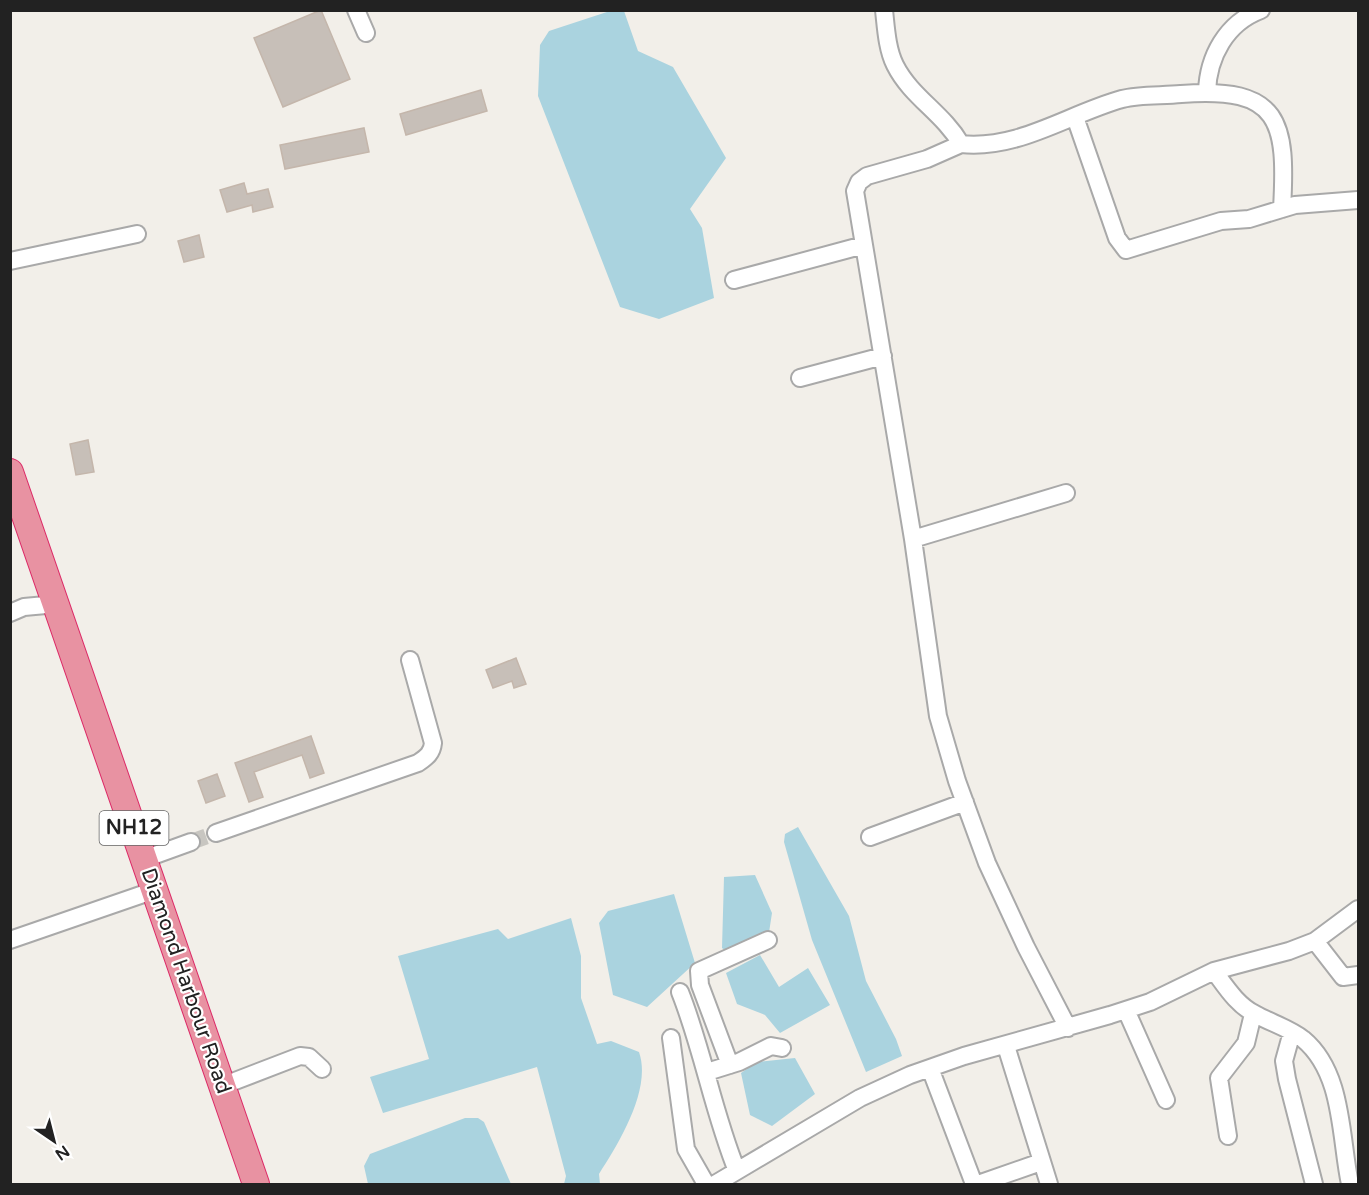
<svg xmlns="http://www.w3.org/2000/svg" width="1369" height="1195" font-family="'Varela Round',sans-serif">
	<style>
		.water { fill: #aad3df }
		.building { fill: #c7bfb8; stroke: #c4b6ab; stroke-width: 1.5 }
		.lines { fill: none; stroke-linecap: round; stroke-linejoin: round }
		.minor-tunnel { stroke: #c8c6c1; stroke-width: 16; stroke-dasharray: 16 8; stroke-linecap: butt }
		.minor-casing { stroke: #a9a9a9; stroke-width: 20 }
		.highway-casing { stroke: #dc2a67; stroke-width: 28 }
		.minor { stroke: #fff; stroke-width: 16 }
		.highway { stroke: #e892a2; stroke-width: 26 }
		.labels { text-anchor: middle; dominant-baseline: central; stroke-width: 4.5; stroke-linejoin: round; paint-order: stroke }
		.shield { fill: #fff; stroke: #646464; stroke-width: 1.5 }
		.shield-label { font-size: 20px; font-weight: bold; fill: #222 }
		.street-label { font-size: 21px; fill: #222; stroke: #fff }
	</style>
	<rect width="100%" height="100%" fill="#f2efe9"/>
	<path class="water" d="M 613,10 L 624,11 L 638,51 L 673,67 L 726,158 L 690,209 L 702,228 L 714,298 L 659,319 L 620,307 L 538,96 L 540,45 L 549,31 Z
		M 798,827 L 849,916 L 866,981 L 896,1039 L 902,1056 L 866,1072 L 812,940 L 784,842 L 785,834 Z
		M 755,875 L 772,913 L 768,939 L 732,956 L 722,948 L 724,877 Z
		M 674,894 L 695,963 L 647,1007 L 613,995 L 599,923 L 608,911 Z
		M 571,918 L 581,956 L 581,998 L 597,1044 L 611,1041 L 639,1052 C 652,1089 619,1143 599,1174 L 600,1184 L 564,1184 L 566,1176 L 537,1067 L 383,1113 L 370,1077 L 429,1059 L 398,956 L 498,929 L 508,939 Z
		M 760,955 L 779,987 L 808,968 L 830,1005 L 780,1033 L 765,1015 L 737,1004 L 726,973 Z
		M 795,1058 L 815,1094 L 772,1126 L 750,1115 L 741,1073 L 757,1062 Z
		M 465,1118 L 478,1118 L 484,1122 L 511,1184 L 368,1184 L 364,1166 L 370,1154 Z"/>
	<path class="building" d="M 321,10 L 350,79 L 283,107 L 254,38 Z
		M 481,90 L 487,111 L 406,135 L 400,114 Z
		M 364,128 L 369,152 L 285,169 L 280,145 Z
		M 244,183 L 247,194 L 268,189 L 273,207 L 253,212 L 252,205 L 227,212 L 220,190 Z
		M 199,235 L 204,257 L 184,262 L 178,241 Z
		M 88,440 L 94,472 L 76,475 L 70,444 Z
		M 516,658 L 526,684 L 514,688 L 512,681 L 493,688 L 486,670 Z
		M 311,736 L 324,773 L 310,778 L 302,755 L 254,772 L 263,797 L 249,802 L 235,763 Z
		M 217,774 L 225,796 L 206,803 L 198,781 Z"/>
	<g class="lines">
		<path class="minor-tunnel" d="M 191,842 L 216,833"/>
		<g class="minor-casing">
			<path id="minor" d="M 356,10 L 366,33
				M 884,10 C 886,28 887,49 895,65 C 911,97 943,113 961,144 C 1019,150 1068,114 1122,99 C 1140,94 1163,96 1181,94 C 1281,86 1287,122 1282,209
				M 1207,92 C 1208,57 1226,23 1261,10
				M 1075,117 L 1117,238 L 1126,250 L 1221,221 L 1249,219 L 1295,205 L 1358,200
				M 961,144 L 927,159 L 867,176 L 859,182 L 855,191 L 913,539 L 938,716 L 957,781 L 987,863 L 1026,947 L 1068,1028
				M 10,261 L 137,234
				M 734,280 L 864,245
				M 800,378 L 883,356
				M 913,539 L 1066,493
				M 10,613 L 24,607 L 57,604
				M 216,833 L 418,763 C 427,757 432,753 433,743 L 410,660
				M 870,837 L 965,802
				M 144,859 L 191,842
				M 10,940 L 155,890
				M 1315,941 L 1343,977 L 1358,975
				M 1214,971 C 1226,987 1237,1005 1255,1014 C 1271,1023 1289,1028 1303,1039 C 1344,1073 1340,1138 1350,1184
				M 680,992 C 703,1050 713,1112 737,1171
				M 1126,1010 L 1166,1100
				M 1292,1032 L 1284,1061 L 1287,1079 L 1314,1184
				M 671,1038 L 686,1149 L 706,1184
				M 1006,1046 L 1049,1184
				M 730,1065 L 700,985 L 699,971 L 768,940
				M 930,1068 L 974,1184
				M 707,1072 L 739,1062 L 771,1046 L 782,1048
				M 222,1086 L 300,1056 L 309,1057 L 322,1069
				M 1228,1136 L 1219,1078 L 1246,1043 L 1253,1014
				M 715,1184 L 860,1098 L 910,1075 L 964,1056 L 1110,1015 L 1150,1002 L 1214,971 L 1289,951 L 1315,941 L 1358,909
				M 978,1184 L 1041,1162"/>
		</g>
		<g class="highway-casing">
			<path id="highway" d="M 10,472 L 256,1184"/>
		</g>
		<use href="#minor" class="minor"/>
		<use href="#highway" class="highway"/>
	</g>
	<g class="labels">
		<rect class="shield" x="99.5" y="811" width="69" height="34" rx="4.5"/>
		<g class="shield-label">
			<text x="134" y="828">NH12</text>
		</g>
		<g class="street-label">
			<text transform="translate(186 981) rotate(71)">Diamond Harbour Road</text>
		</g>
	</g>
	<rect width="1369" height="1195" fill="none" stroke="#222222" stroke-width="24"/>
	<g transform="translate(54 1141) rotate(145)" stroke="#ffffff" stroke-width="4.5" paint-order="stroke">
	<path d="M0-4.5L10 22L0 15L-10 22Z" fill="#222222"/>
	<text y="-9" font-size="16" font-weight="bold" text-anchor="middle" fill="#222222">N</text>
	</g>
</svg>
